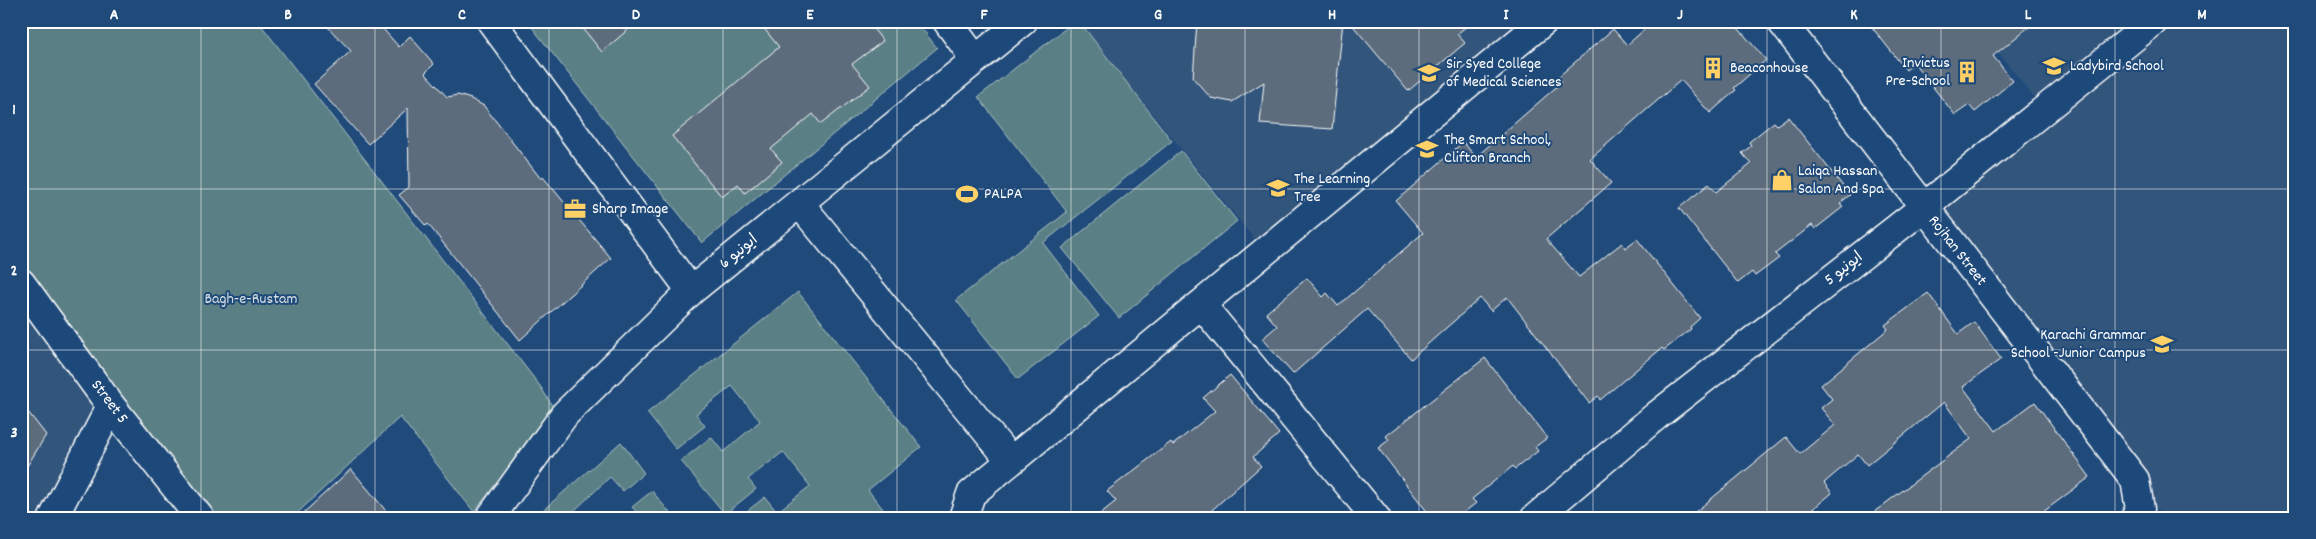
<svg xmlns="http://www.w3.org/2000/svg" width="2316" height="539" font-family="Dekko,'Playpen Sans Arabic',sans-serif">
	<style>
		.built { fill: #31547b }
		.green { fill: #5a8085; stroke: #acc0c2 }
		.building { fill: #5c6c7c; stroke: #fff }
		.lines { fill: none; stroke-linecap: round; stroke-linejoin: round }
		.minor-casing { stroke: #fff; stroke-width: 31 }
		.minor { stroke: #1f4a7a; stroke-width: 28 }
		.grid { fill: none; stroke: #fff; stroke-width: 1; stroke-opacity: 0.55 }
		.labels { text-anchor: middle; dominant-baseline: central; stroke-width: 4; stroke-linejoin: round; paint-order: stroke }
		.poi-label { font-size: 16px; fill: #fff; stroke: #1f4a7a; text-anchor: start }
		.street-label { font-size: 16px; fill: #fff; stroke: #1f4a7a }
		.park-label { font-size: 16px; fill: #d6dfe0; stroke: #1f4a7a }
		.neatline { fill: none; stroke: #fff; stroke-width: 2 }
		.grid-label { font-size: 16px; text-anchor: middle; font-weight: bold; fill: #fff }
	</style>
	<rect width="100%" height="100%" fill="#1f4a7a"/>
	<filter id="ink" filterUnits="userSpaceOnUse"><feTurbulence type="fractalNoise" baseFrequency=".02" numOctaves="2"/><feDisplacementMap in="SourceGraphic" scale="10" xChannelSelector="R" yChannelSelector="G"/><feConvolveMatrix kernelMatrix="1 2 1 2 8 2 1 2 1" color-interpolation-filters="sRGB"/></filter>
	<g filter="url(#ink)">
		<path class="built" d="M 1077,21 L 1544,21 L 1265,252 Z
			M 1973,21 L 2295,21 L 2295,518 L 2164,518 L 1923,208 L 2044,110 Z
			M 21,284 L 109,402 L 52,518 L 21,518 Z"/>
		<path class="green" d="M 21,21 L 258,21 L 540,386 L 555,410 L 474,512 L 400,417 L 292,518 L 201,518 L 21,284 Z
			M 527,21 L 916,21 L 937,48 L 702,243 Z
			M 1075,21 L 1079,21 L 1172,141 L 1043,243 L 1099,316 L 1018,379 L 956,300 L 1067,212 L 978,97 Z
			M 1181,151 L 1237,221 L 1119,318 L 1062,248 Z
			M 798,292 L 921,447 L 868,490 L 890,518 L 738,518 L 765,497 L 777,512 L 810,486 L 783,452 L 748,479 L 756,489 L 725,514 L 681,461 L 711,437 L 723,452 L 760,421 L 732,386 L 696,414 L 705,426 L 676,449 L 647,413 Z
			M 621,442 L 644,473 L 623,491 L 610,477 L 574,511 L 580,518 L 534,518 Z
			M 652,491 L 674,518 L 638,518 L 640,516 L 632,507 Z"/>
		<path class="building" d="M 322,21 L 376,21 L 399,47 L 410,36 L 434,64 L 425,73 L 447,97 L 458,95 L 471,99 L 484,106 L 541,179 L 543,177 L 611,258 L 520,340 L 428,224 L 426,226 L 399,195 L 409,187 L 408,108 L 368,144 L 314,84 L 351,51 Z
			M 577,21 L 638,21 L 602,52 Z
			M 758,21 L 867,21 L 883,41 L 852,64 L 870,86 L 821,124 L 813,114 L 771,149 L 782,162 L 745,193 L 738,184 L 722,197 L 672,136 L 779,47 Z
			M 1197,21 L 1343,21 L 1332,129 L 1260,124 L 1264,82 L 1232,102 L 1211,98 L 1193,78 Z
			M 1349,21 L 1473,21 L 1457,34 L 1465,43 L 1408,91 Z
			M 1654,21 L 1732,21 L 1766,60 L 1734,88 L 1736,90 L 1710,113 L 1681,80 L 1590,159 L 1611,183 L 1546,239 L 1579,277 L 1622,243 L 1625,248 L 1637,239 L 1700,318 L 1690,327 L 1691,329 L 1664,350 L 1662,348 L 1600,400 L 1598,396 L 1589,403 L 1507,297 L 1491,311 L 1480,298 L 1411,359 L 1367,309 L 1293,374 L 1262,339 L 1277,326 L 1266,313 L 1307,278 L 1323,297 L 1327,293 L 1338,306 L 1423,233 L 1396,201 L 1463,142 L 1476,157 L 1562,82 L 1558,77 L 1613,29 L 1627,45 Z
			M 1867,21 L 2036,21 L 1993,56 L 2013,81 L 1975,112 L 1969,105 L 1955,115 L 1914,63 L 1906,70 Z
			M 1788,117 L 1850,195 L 1840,203 L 1843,207 L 1815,229 L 1812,225 L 1775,254 L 1779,258 L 1755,276 L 1752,272 L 1738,283 L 1679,208 L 1709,184 L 1716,192 L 1751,164 L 1742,153 L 1751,146 L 1749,142 L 1774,122 L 1777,125 Z
			M 1928,293 L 1958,334 L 1974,322 L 2001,359 L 1963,387 L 1996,431 L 2035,402 L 2090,477 L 2035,518 L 1866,518 L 1971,439 L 1944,402 L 1867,465 L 1858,454 L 1824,483 L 1832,493 L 1802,518 L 1688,518 L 1786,437 L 1800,454 L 1835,425 L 1821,408 L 1832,399 L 1821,385 L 1888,329 L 1885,325 Z
			M 1485,358 L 1547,438 L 1535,447 L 1538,451 L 1515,469 L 1513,466 L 1472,499 L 1476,503 L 1457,518 L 1432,518 L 1378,448 L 1389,440 L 1386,436 Z
			M 1230,375 L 1279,434 L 1253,457 L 1261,466 L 1203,518 L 1095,518 L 1116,501 L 1107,491 L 1171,442 L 1173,445 L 1215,411 L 1203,398 Z
			M 21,403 L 46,435 L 21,476 Z
			M 351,469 L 392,518 L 298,518 Z"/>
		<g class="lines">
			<g class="minor-casing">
				<path id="minor" d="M 491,21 L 691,291
					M 947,21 L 975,59
					M 1781,21 L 2135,480 L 2140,509 L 2135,518
					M 800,204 L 1011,461
					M 21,283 L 111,406 L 200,518
					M 1201,304 L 1376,518
					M 53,518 L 111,406
					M 490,518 L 565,414 L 691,291 L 1023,21
					M 963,518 L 971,494 L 1544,21
					M 1535,518 L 1656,416 L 1923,208 L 2154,21"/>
			</g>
			<use href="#minor" class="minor"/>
		</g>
	</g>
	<path class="grid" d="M 201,21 L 201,518M 375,21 L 375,518M 549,21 L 549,518M 723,21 L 723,518M 897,21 L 897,518M 1071,21 L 1071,518M 1245,21 L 1245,518M 1419,21 L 1419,518M 1593,21 L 1593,518M 1767,21 L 1767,518M 1941,21 L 1941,518M 2115,21 L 2115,518M 21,189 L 2295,189M 21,350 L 2295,350"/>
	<defs>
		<g id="school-bare" transform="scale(1.725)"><path d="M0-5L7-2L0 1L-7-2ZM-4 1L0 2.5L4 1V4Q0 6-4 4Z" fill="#ffd166" stroke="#1f4a7a" stroke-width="2.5" paint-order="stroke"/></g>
		<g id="building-bare" transform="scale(1.725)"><path d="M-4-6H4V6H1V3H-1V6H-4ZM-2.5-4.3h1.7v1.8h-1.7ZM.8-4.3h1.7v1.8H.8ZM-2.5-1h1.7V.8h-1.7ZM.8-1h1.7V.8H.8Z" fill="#ffd166" stroke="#1f4a7a" stroke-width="2.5" paint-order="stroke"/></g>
		<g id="university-bare" transform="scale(1.725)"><path d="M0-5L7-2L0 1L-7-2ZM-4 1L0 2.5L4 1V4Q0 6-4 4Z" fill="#ffd166" stroke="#1f4a7a" stroke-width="2.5" paint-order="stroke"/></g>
		<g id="shop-bare" transform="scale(1.725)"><path d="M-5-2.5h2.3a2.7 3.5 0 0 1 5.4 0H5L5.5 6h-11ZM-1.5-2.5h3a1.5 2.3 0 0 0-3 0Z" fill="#ffd166" stroke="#1f4a7a" stroke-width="2.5" paint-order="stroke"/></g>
		<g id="stadium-bare" transform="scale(1.725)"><path d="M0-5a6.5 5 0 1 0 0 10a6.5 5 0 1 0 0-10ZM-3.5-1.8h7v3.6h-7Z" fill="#ffd166" stroke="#1f4a7a" stroke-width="2.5" paint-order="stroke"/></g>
		<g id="office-bare" transform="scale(1.725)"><path d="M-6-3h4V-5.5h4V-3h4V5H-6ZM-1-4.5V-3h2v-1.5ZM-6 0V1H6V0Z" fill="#ffd166" stroke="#1f4a7a" stroke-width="2.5" paint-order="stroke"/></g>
	</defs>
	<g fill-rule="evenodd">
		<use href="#school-bare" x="2054" y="66"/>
		<use href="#building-bare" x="1713" y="68"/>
		<use href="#building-bare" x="1967" y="72"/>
		<use href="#university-bare" x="1429" y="73"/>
		<use href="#school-bare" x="1427" y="149"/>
		<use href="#shop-bare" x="1782" y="180"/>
		<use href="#school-bare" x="1278" y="188"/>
		<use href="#stadium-bare" x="967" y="194"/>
		<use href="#office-bare" x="575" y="209"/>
		<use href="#school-bare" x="2162" y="344"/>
	</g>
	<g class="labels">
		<g class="poi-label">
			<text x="1950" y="63" text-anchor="end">Invictus<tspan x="1950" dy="18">Pre-School</tspan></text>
			<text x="1446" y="64">Sir Syed College<tspan x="1446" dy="18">of Medical Sciences</tspan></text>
			<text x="2070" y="66">Ladybird School</text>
			<text x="1730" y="68">Beaconhouse</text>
			<text x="1444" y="140">The Smart School,<tspan x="1444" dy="18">Clifton Branch</tspan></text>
			<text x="1798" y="171">Laiqa Hassan<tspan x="1798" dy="18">Salon And Spa</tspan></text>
			<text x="1294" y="179">The Learning<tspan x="1294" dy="18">Tree</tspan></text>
			<text x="984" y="194">PALPA</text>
			<text x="592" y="209">Sharp Image</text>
			<text x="2146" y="335" text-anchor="end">Karachi Grammar<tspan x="2146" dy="18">School -Junior Campus</tspan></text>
		</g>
		<g class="street-label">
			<text transform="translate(1957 251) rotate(52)">Rojhan Street</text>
			<text transform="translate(739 252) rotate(-39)">ایونیو 6</text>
			<text transform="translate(1844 269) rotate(-38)">ایونیو 5</text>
			<text transform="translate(109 402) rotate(53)">Street 5</text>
		</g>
		<g class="park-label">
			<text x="251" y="299">Bagh-e-Rustam</text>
		</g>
	</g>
	<rect width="2316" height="539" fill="none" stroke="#1f4a7a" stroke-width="55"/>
	<rect x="28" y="28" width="2260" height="484" class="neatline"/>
	<g class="grid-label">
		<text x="114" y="19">A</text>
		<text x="288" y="19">B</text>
		<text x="462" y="19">C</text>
		<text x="636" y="19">D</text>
		<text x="810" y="19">E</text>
		<text x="984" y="19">F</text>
		<text x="1158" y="19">G</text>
		<text x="1332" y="19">H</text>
		<text x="1506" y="19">I</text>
		<text x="1680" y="19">J</text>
		<text x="1854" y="19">K</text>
		<text x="2028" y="19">L</text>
		<text x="2202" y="19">M</text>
		<text x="14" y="114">1</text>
		<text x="14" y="275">2</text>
		<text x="14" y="437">3</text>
	</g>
</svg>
